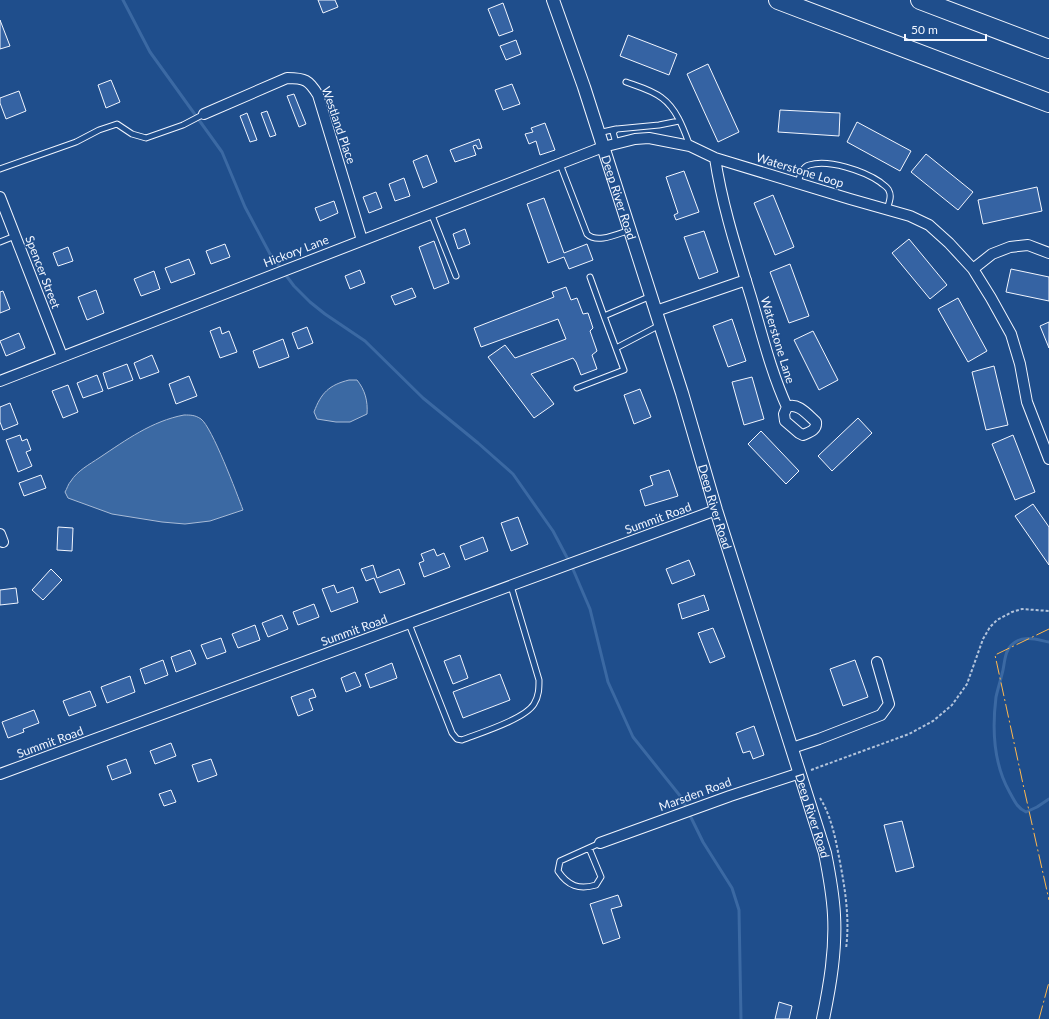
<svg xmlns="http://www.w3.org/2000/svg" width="1049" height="1019" font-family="Lato,sans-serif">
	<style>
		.water { fill: #3b69a3; stroke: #a8bbd7 }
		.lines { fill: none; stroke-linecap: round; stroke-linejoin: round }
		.stream { stroke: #3b69a3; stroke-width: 3 }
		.building { fill: #3563a3; stroke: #f2f6ff }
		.service-casing { stroke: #f2f6ff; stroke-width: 7 }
		.minor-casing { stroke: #f2f6ff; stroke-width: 12 }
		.tertiary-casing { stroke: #f2f6ff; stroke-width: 14 }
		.motorway-casing { stroke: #f2f6ff; stroke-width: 20 }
		.path { stroke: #b3c4dc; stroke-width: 2; stroke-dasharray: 3 2; stroke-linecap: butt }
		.service { stroke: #1f4e8c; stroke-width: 5 }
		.minor { stroke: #1f4e8c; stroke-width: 10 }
		.tertiary { stroke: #1f4e8c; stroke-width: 12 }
		.motorway { stroke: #1f4e8c; stroke-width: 18 }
		.power { stroke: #ffb74d; stroke-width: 1; stroke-dasharray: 14 3 2 3; stroke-linecap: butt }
		.labels { text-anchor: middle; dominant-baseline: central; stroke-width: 3; stroke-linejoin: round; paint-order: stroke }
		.street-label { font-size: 12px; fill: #f2f6ff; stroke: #1f4e8c }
	</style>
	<rect width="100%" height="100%" fill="#1f4e8c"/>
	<path class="water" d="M 349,380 L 357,380 C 365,390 368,401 367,414 L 350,422 L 336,422 L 317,419 L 314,412 C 321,393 329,385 349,380 Z
		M 184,415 C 191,415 195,415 201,419 C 212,427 237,494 243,510 L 210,521 L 185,524 L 162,522 L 112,514 L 68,498 L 65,492 C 67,489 68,484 71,481 C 77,471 90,464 99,458 C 126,440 152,421 184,415 Z"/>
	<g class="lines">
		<path class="stream" d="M 123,0 L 150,52 L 222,152 L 245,207 L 270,254 L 294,286 L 310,302 L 325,314 L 365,341 L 423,398 L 478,443 L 513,474 L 553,531 L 572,567 L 590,609 L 608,682 L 633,737 L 681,797 L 703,842 L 732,888 L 739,910 L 741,1019
			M 1049,642 C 1038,640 1024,635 1014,643 C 1005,649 1005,660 1003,670 C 1001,679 998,688 996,697 C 992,729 993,762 1009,791 C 1014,800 1017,808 1026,812 L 1037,807 L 1049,799"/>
	</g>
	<path class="building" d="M 318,0 L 335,0 L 338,7 L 323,13 Z
		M 503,3 L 513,31 L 499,36 L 488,9 Z
		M 0,20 L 10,46 L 0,49 Z
		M 628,35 L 677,54 L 669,75 L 620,56 Z
		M 516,40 L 521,54 L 506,60 L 500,46 Z
		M 708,64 L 739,132 L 718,142 L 687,74 Z
		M 111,80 L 120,102 L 106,108 L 98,85 Z
		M 512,84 L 520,104 L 503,110 L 495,90 Z
		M 19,91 L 26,111 L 6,119 L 0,103 L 0,98 Z
		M 294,94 L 306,124 L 299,127 L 287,96 Z
		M 780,110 L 840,113 L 839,136 L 778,132 Z
		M 267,111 L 276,135 L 270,137 L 261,113 Z
		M 247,113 L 257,140 L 250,142 L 240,116 Z
		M 857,122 L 911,151 L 900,171 L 847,142 Z
		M 545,123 L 555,150 L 540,155 L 536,141 L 529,144 L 525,134 L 533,132 L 531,128 Z
		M 479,139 L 482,148 L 478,149 L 476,145 L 473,146 L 476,155 L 455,162 L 450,150 Z
		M 926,154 L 973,192 L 958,210 L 911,172 Z
		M 427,155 L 437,182 L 423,188 L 413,161 Z
		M 684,171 L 699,212 L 676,220 L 674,215 L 678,213 L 666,177 Z
		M 404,178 L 410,196 L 395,201 L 389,184 Z
		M 1037,187 L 1042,211 L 983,224 L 978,200 Z
		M 376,192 L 382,208 L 369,213 L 363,197 Z
		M 773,195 L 794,247 L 775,255 L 754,203 Z
		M 544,198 L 564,253 L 587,244 L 593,260 L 569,269 L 564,257 L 548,263 L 527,204 Z
		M 334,201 L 338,213 L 320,221 L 315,208 Z
		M 465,229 L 470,244 L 458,249 L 453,234 Z
		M 704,231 L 718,272 L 699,279 L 684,237 Z
		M 909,239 L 947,285 L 930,299 L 892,253 Z
		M 434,241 L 449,283 L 434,289 L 419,247 Z
		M 225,244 L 230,257 L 211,264 L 206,251 Z
		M 68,247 L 73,261 L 58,266 L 53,253 Z
		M 189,259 L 195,274 L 171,283 L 165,268 Z
		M 790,264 L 809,316 L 789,323 L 770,272 Z
		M 1011,269 L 1049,277 L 1049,301 L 1006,292 Z
		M 360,270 L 365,283 L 350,289 L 345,276 Z
		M 154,271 L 160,289 L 141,296 L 134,279 Z
		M 566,287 L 571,300 L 577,298 L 583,314 L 588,313 L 593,328 L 590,331 L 597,351 L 592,355 L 597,369 L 581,375 L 576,362 L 573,358 L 531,374 L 554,404 L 534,418 L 488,357 L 505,345 L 515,358 L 566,339 L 558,319 L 481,347 L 474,328 L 554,297 L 552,292 Z
		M 412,288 L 416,297 L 395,305 L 391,296 Z
		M 96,290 L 104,313 L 87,320 L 78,297 Z
		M 3,291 L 10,309 L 0,313 L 0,292 Z
		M 958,298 L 987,351 L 968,362 L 938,309 Z
		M 732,319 L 746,361 L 728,367 L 713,326 Z
		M 1049,322 L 1049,348 L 1040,326 Z
		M 220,327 L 222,334 L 229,331 L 237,352 L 220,358 L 210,331 Z
		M 307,327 L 313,343 L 298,349 L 292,333 Z
		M 813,331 L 838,380 L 819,390 L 794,340 Z
		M 19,333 L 25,348 L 6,356 L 0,341 Z
		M 283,339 L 289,357 L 259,368 L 253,351 Z
		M 152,355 L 159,372 L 140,379 L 134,363 Z
		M 127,364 L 133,380 L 108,389 L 103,373 Z
		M 994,366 L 1008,425 L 986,430 L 972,372 Z
		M 97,375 L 103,391 L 83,398 L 77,383 Z
		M 189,376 L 197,396 L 176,404 L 169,384 Z
		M 752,377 L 764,419 L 744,425 L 732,382 Z
		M 68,385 L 78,412 L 63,418 L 52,391 Z
		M 640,389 L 651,417 L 634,424 L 624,395 Z
		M 10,403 L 18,424 L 3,430 L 0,422 L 0,407 Z
		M 858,418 L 872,433 L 832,471 L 818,456 Z
		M 761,431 L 799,471 L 786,484 L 748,444 Z
		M 20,435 L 22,441 L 27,439 L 31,450 L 26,452 L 32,466 L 18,472 L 6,440 Z
		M 1013,435 L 1035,492 L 1015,500 L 992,444 Z
		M 669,470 L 678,496 L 645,506 L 640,490 L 653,485 L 650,476 Z
		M 41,475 L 46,488 L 24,496 L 19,483 Z
		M 1033,504 L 1049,527 L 1049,565 L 1015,516 Z
		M 518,517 L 528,544 L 511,551 L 501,523 Z
		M 58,527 L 73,528 L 72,551 L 57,550 Z
		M 483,537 L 488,551 L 465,560 L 460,546 Z
		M 434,549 L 437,556 L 444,553 L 450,567 L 424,577 L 419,563 L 424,561 L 421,554 Z
		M 689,560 L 695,575 L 672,584 L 666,569 Z
		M 373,565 L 377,578 L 399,569 L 405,584 L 380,593 L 374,578 L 366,581 L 361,569 Z
		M 51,569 L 62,580 L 43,600 L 32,590 Z
		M 334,585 L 337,593 L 353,587 L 358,602 L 331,612 L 322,589 Z
		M 16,588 L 18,603 L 0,605 L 0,590 Z
		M 704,595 L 709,610 L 682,619 L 678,604 Z
		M 314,604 L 319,617 L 298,625 L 293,612 Z
		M 282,615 L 288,629 L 268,637 L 262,623 Z
		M 255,625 L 260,640 L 238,648 L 232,634 Z
		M 713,628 L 725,657 L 710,663 L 698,633 Z
		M 221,638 L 226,652 L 207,659 L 201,645 Z
		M 190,650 L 196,664 L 176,672 L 171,657 Z
		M 460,655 L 468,678 L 453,684 L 444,661 Z
		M 163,660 L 168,675 L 145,684 L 140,669 Z
		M 855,660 L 868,697 L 843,706 L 830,669 Z
		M 392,663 L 397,678 L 370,688 L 365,674 Z
		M 355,672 L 361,686 L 346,692 L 341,678 Z
		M 500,674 L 510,700 L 463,718 L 453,692 Z
		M 130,676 L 135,692 L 107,703 L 101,687 Z
		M 313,689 L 316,697 L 309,699 L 313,710 L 298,716 L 291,697 Z
		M 90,691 L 96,706 L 69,716 L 63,701 Z
		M 34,710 L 39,723 L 23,729 L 24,732 L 8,738 L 2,722 Z
		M 754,726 L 764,755 L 753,759 L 750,751 L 743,753 L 736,733 Z
		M 171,743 L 176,756 L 155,764 L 150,751 Z
		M 126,759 L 131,773 L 112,780 L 107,766 Z
		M 211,759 L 217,775 L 198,782 L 192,765 Z
		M 171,790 L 176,802 L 164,806 L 159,794 Z
		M 902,821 L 914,867 L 896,872 L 884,825 Z
		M 618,895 L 622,906 L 611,909 L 620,938 L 603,944 L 590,904 Z
		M 779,1002 L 792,1006 L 789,1019 L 775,1019 Z"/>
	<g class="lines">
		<g class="service-casing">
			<path id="service" d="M 626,82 C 637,86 652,90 662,98 C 677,109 684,130 690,146
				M 598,133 L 616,129
				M 616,143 L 613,132 L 617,129 L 659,125 L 679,121
				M 560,164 L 587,234 C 597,244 617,234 630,230
				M 0,169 L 76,142 L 99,130 L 117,124 L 132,134 L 146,138 L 183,125 L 204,114
				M 798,183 C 800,176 802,167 809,165 C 829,159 864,171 880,182 C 883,185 888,187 889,191 C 892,196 889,203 887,209
				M 431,213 L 456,276
				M 0,242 L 15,236
				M 590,277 L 604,316 L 651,296
				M 616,348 L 660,325
				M 577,388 L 624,370 L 604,316
				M 409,624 L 452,733 L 457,739 L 462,740 C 480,733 525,719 534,704 C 539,696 539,688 539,680 L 511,586
				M 589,848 L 601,877 L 596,885 C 579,890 568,886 558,871 L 560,861 L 600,843"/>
		</g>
		<g class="minor-casing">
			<path id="minor" d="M 204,114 L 287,78 C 305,78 309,80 318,95 L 362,240
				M 715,158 C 722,205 737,251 751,297 C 762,334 771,372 787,407 L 784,414 L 785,421 L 799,433 L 803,435 C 810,432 817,430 816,422 C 808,415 798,402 787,407
				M 0,197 L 62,356
				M 1049,253 L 1028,245 L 1010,247 L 992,254 L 973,269 L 991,298 L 1011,334 L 1020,364 L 1027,402 L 1049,459
				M 656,311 L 746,280
				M 0,381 L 603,147 L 635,139 L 649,138 L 690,146 L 715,158 L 850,199 L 910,216 L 929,225 L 949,243 L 973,269
				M 0,534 L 3,542
				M 792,748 L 819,739 L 881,715 L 889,704 L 877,662
				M 0,774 L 716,510
				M 600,843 L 730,796 L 800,773"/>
		</g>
		<g class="tertiary-casing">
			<g id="tertiary">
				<path id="s1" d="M 553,0 L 584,87 L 682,393 L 716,510 L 825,853 C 829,873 833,894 834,915 C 836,950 830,985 823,1019"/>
			</g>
		</g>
		<g class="motorway-casing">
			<path id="motorway" d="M 778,0 L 1049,103
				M 920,0 L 1049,49"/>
		</g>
		<path class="path" d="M 811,770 L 909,734 L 933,721 L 952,705 L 967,684 L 983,639 L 990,627 L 997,620 L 1012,612 L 1022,609 L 1049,611
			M 820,798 C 831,816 835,836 839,857 C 845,888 850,918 846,949"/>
		<use href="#service" class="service"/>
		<use href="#minor" class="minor"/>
		<use href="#tertiary" class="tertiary"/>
		<use href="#motorway" class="motorway"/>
		<path class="power" d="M 1049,629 L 995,655 L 1023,784 L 1049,900
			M 1039,1019 L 1049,982"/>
	</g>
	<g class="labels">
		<g class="street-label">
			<text transform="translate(339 125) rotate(71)">Westland Place</text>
			<text transform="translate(800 170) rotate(17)">Waterstone Loop</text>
			<text stroke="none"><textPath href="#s1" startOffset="208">Deep River Road</textPath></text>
			<text transform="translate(296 251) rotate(-21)">Hickory Lane</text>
			<text transform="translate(43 272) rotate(69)">Spencer Street</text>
			<text transform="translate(778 340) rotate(73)">Waterstone Lane</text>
			<text stroke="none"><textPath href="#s1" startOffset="532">Deep River Road</textPath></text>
			<text transform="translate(658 518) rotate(-20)">Summit Road</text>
			<text transform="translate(354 630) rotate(-20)">Summit Road</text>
			<text transform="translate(50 742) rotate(-20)">Summit Road</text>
			<text transform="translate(695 794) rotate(-20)">Marsden Road</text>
			<text stroke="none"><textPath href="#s1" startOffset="856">Deep River Road</textPath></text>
		</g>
	</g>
	<path d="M905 34v6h81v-6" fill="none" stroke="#f2f6ff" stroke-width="2"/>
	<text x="911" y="34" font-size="12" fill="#f2f6ff" stroke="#1f4e8c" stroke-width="3" paint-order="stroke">50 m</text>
</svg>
